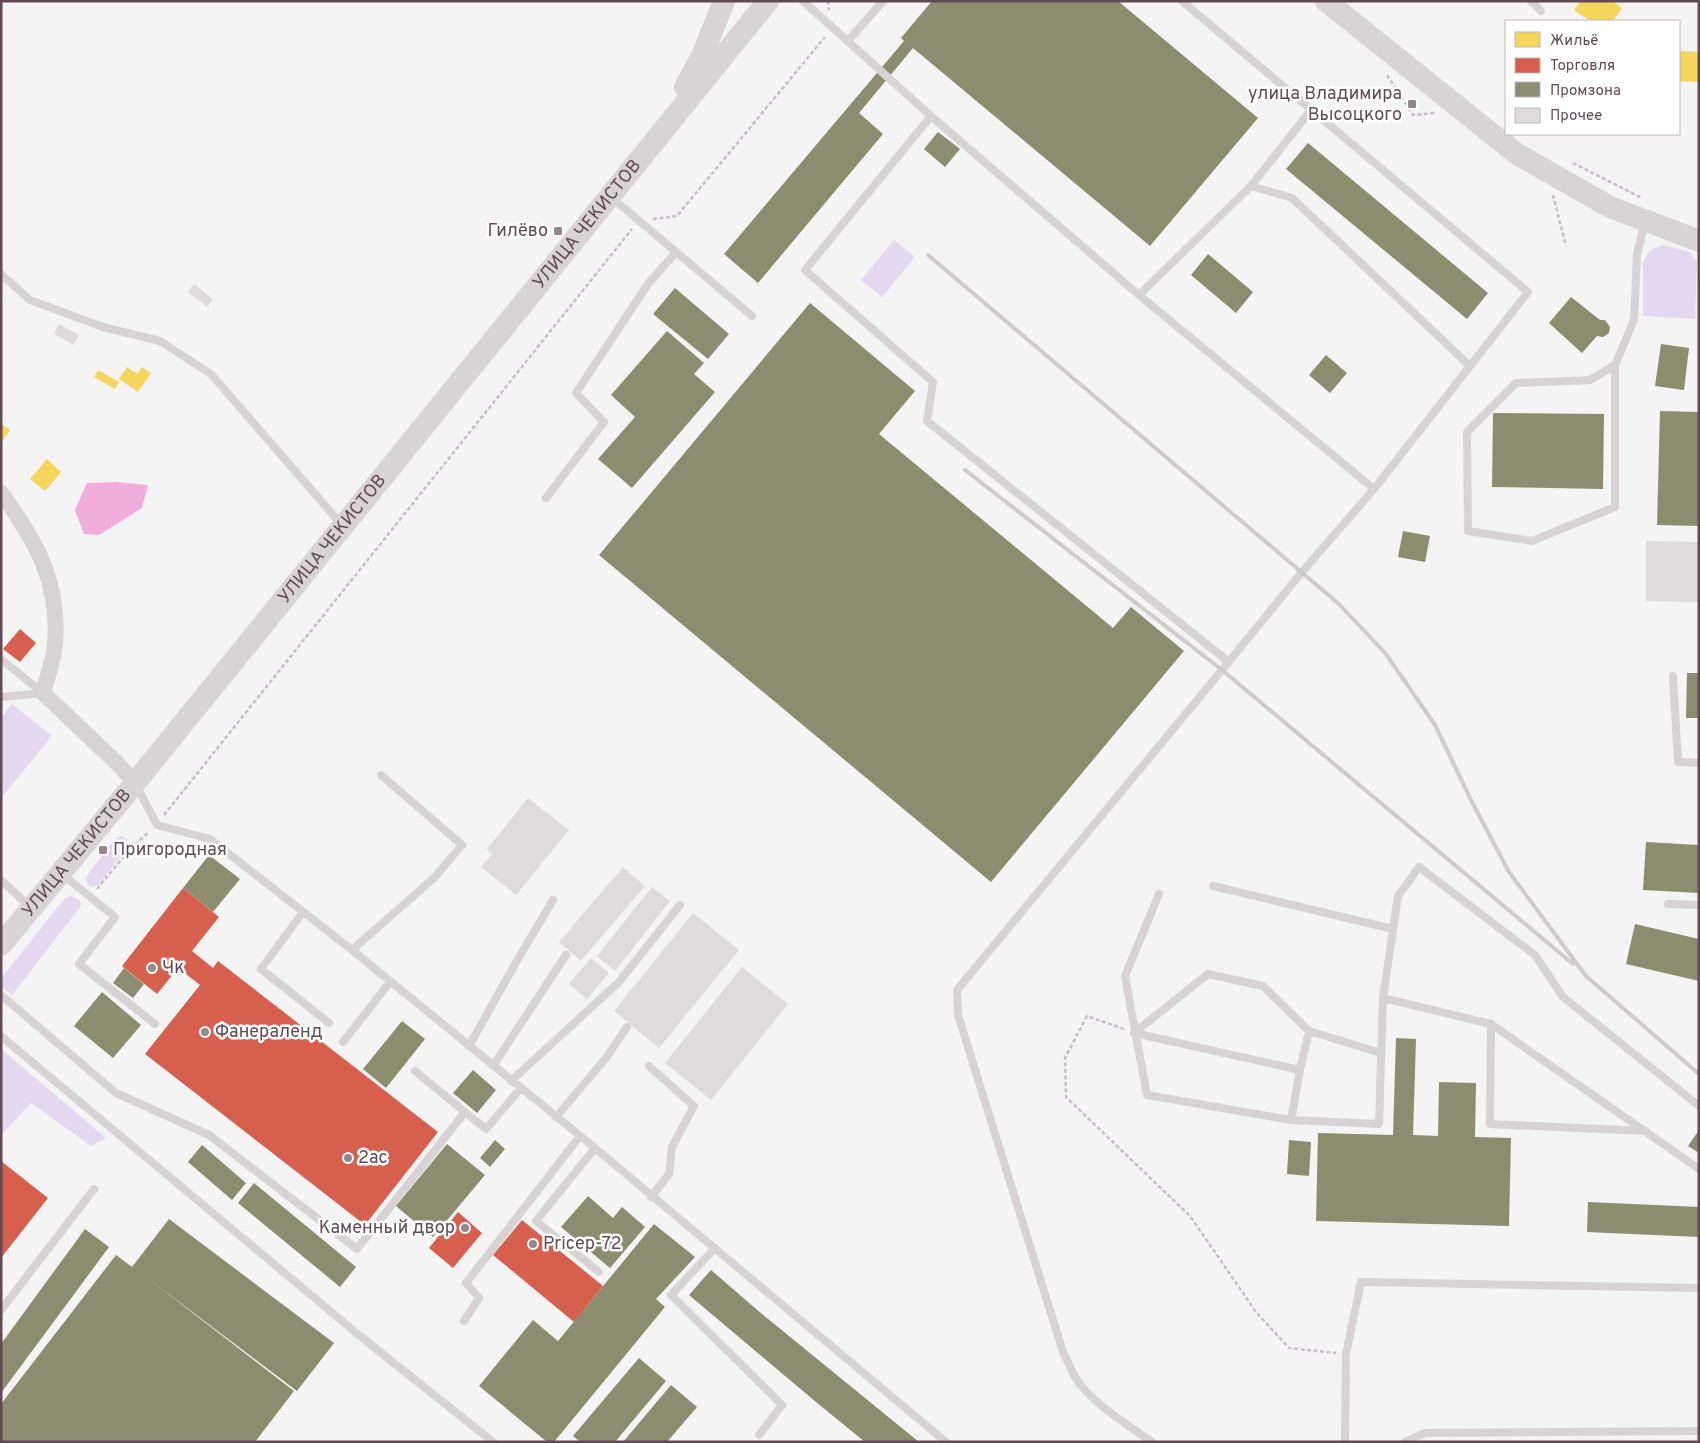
<svg xmlns="http://www.w3.org/2000/svg" width="1700" height="1443" font-family="Overpass,sans-serif">
	<style>
		.green { fill: #e5d9f2 }
		.water { fill: #f0addc }
		.homes { fill: #f6d55c }
		.shops { fill: #d6604d }
		.industry { fill: #8c8c6e }
		.building { fill: #dedbdc }
		.lines { fill: none; stroke-linecap: round; stroke-linejoin: round }
		.path { stroke: #c8beca; stroke-width: 2.5; stroke-dasharray: 4 2.5; stroke-linecap: butt }
		.lane { stroke: #d7d2d4; stroke-width: 8 }
		.street { stroke: #d7d2d4; stroke-width: 16 }
		.secondary { stroke: #d8d3d5; stroke-width: 22 }
		.rail { stroke: #cfcbcd; stroke-width: 4 }
		.poi-dot { fill: #94868c; stroke: #fff; stroke-width: 2 }
		.labels { text-anchor: middle; dominant-baseline: central; stroke-width: 5; stroke-linejoin: round; paint-order: stroke }
		.poi-label { font-size: 18px; fill: #614a54; stroke: #fff; text-anchor: start }
		.street-label { font-size: 18px; fill: #614a54; stroke: #fff }
	</style>
	<rect width="100%" height="100%" fill="#f4f4f4"/>
	<path class="green" d="M 894,240 L 915,257 L 882,297 L 861,280 Z
		M 1663,245 L 1690,252 L 1697,261 L 1695,319 L 1643,316 L 1643,262 C 1648,251 1653,248 1663,245 Z
		M 12,704 L 52,736 L 1,798 L 1,717 Z
		M 121,836 L 127,839 L 128,846 L 99,885 L 91,887 L 87,883 L 86,877 L 115,839 Z
		M 71,896 L 80,901 L 81,906 L 12,995 L 2,988 L 2,977 L 65,898 Z
		M 1,1049 L 106,1138 L 91,1146 L 31,1103 L 1,1135 Z"/>
	<path class="water" d="M 116,482 L 148,485 L 142,508 L 99,535 L 84,534 L 75,510 L 87,483 Z"/>
	<path class="homes" d="M 1581,1 L 1613,1 L 1622,8 L 1613,21 L 1590,21 L 1574,10 Z
		M 1679,51 L 1699,52 L 1699,82 L 1679,81 Z
		M 127,367 L 137,374 L 142,367 L 151,373 L 138,392 L 119,379 Z
		M 98,370 L 119,382 L 115,389 L 94,377 Z
		M 1,424 L 10,430 L 1,443 Z
		M 47,459 L 61,472 L 45,491 L 30,479 Z"/>
	<path class="shops" d="M 20,629 L 36,643 L 20,662 L 3,649 Z
		M 183,888 L 219,917 L 192,951 L 213,968 L 218,961 L 438,1132 L 365,1225 L 145,1054 L 200,985 L 178,968 L 157,994 L 122,966 Z
		M 1,1161 L 48,1198 L 1,1258 Z
		M 458,1212 L 482,1233 L 453,1268 L 429,1248 Z
		M 522,1220 L 603,1286 L 574,1322 L 493,1255 Z"/>
	<path class="industry" d="M 932,1 L 1118,1 L 1258,118 L 1150,246 L 913,48 L 859,113 L 883,134 L 758,283 L 724,254 L 904,41 L 901,38 Z
		M 938,132 L 960,149 L 945,167 L 924,149 Z
		M 1308,143 L 1488,293 L 1467,319 L 1286,169 Z
		M 1208,254 L 1253,292 L 1236,313 L 1191,275 Z
		M 675,288 L 729,334 L 708,359 L 653,314 Z
		M 1571,297 L 1600,320 L 1605,320 L 1610,327 L 1609,333 L 1603,337 L 1597,336 L 1582,353 L 1549,323 Z
		M 810,303 L 915,391 L 879,434 L 1113,628 L 1131,607 L 1184,651 L 991,882 L 599,555 Z
		M 667,331 L 704,363 L 694,374 L 715,392 L 632,488 L 598,459 L 635,417 L 611,395 Z
		M 1661,344 L 1689,348 L 1684,390 L 1655,386 Z
		M 1326,355 L 1347,373 L 1330,393 L 1309,375 Z
		M 1660,411 L 1699,412 L 1699,526 L 1657,525 Z
		M 1493,413 L 1604,414 L 1603,489 L 1492,487 Z
		M 1403,531 L 1430,536 L 1425,562 L 1398,557 Z
		M 1687,673 L 1699,673 L 1699,718 L 1686,718 Z
		M 1646,842 L 1699,845 L 1699,893 L 1643,890 Z
		M 209,855 L 240,879 L 213,912 L 183,888 Z
		M 1635,924 L 1699,939 L 1699,981 L 1626,964 Z
		M 124,968 L 144,984 L 133,998 L 113,983 Z
		M 102,992 L 141,1025 L 113,1058 L 74,1026 Z
		M 402,1021 L 425,1039 L 386,1088 L 363,1069 Z
		M 1396,1038 L 1416,1039 L 1413,1135 L 1438,1136 L 1439,1082 L 1476,1083 L 1475,1137 L 1511,1138 L 1509,1226 L 1316,1221 L 1318,1133 L 1393,1135 Z
		M 473,1070 L 496,1090 L 477,1113 L 453,1093 Z
		M 1699,1130 L 1699,1153 L 1688,1146 Z
		M 495,1140 L 505,1149 L 490,1167 L 480,1158 Z
		M 1289,1140 L 1311,1142 L 1309,1176 L 1287,1174 Z
		M 447,1144 L 485,1175 L 433,1237 L 396,1206 Z
		M 202,1145 L 246,1183 L 232,1200 L 188,1162 Z
		M 254,1183 L 356,1267 L 340,1287 L 238,1203 Z
		M 588,1196 L 613,1218 L 622,1207 L 645,1227 L 610,1268 L 561,1227 Z
		M 1588,1202 L 1699,1207 L 1699,1237 L 1587,1232 Z
		M 169,1219 L 334,1343 L 297,1391 L 150,1280 L 294,1391 L 255,1442 L 1,1442 L 1,1404 L 116,1255 L 132,1267 Z
		M 654,1224 L 695,1257 L 656,1299 L 665,1307 L 554,1442 L 547,1442 L 479,1386 L 533,1320 L 558,1341 Z
		M 85,1229 L 109,1247 L 1,1393 L 1,1344 Z
		M 711,1270 L 762,1314 L 919,1442 L 865,1442 L 816,1402 L 689,1295 Z
		M 639,1358 L 666,1381 L 615,1442 L 580,1442 L 573,1436 Z
		M 671,1385 L 697,1407 L 667,1442 L 623,1442 Z"/>
	<path class="building" d="M 194,284 L 213,299 L 207,307 L 188,292 Z
		M 59,324 L 79,335 L 74,345 L 54,334 Z
		M 1646,541 L 1699,542 L 1699,602 L 1646,601 Z
		M 528,798 L 569,830 L 516,895 L 481,867 L 492,854 L 487,849 Z
		M 623,867 L 645,886 L 581,961 L 559,942 Z
		M 652,887 L 670,901 L 615,971 L 597,956 Z
		M 693,913 L 739,950 L 659,1048 L 614,1011 Z
		M 591,958 L 609,973 L 587,999 L 569,984 Z
		M 742,967 L 788,1004 L 711,1100 L 665,1063 Z"/>
	<g class="lines">
		<path class="path" d="M 828,1 L 829,10
			M 1387,75 L 1413,115 L 1435,113
			M 1573,163 L 1642,198
			M 1553,195 L 1566,246
			M 653,219 L 677,216 L 825,37
			M 164,815 L 632,229
			M 97,889 L 130,849 L 149,832
			M 1124,1029 L 1087,1016 L 1065,1058 L 1066,1097 L 1190,1216 L 1256,1312 L 1289,1348 L 1336,1353"/>
		<path class="lane" d="M 803,1 L 931,116 L 805,270 L 933,382 L 927,421 L 1229,662
			M 1531,1 L 1541,11
			M 848,41 L 883,1
			M 1311,110 L 1251,186 L 1139,295 L 1374,489
			M 931,116 L 1139,295
			M 1251,186 L 1292,198 L 1470,366
			M 611,197 L 752,316
			M 1,274 L 30,300 L 103,327 L 160,341 L 211,374 L 341,524
			M 1615,365 L 1590,380 L 1516,383 L 1467,432 L 1468,531 L 1532,541 L 1615,507 L 1615,365 L 1634,320 L 1637,254 L 1645,222
			M 546,498 L 604,422 L 576,393 L 648,284 L 676,252
			M 1,659 L 43,693
			M 1673,676 L 1678,762 L 1699,763
			M 1,697 L 43,693
			M 136,785 L 157,825 L 210,839 L 352,950 L 595,1148 L 946,1442
			M 62,874 L 115,917 L 79,964 L 155,1024
			M 1,880 L 30,907
			M 1213,886 L 1393,929
			M 1159,894 L 1125,976 L 1147,1095 L 1291,1120 L 1379,1124 L 1383,998
			M 1668,904 L 1699,905
			M 303,912 L 261,969 L 329,1023
			M 352,950 L 434,878 L 462,845 L 381,775
			M 1,995 L 116,1093 L 209,1135 L 357,1249 L 465,1112 L 415,1071
			M 1491,1024 L 1490,1124 L 1645,1131
			M 1134,1033 L 1208,974 L 1263,986 L 1309,1031 L 1381,1053
			M 1134,1033 L 1300,1070
			M 1,1036 L 360,1336 L 493,1442
			M 343,1042 L 390,982
			M 469,1046 L 518,959 L 553,900
			M 493,1066 L 566,955
			M 649,1066 L 694,1106 L 672,1147 L 669,1174 L 651,1197
			M 511,1081 L 619,982 L 680,905
			M 1699,1106 L 1563,997 L 1535,955 L 1419,867 L 1398,896 L 1383,998 L 1491,1024 L 1699,1169
			M 465,1112 L 486,1129 L 521,1088
			M 556,1117 L 606,1058 L 627,1027
			M 1291,1120 L 1300,1070 L 1309,1031
			M 595,1148 L 536,1221 L 599,1272
			M 715,1248 L 671,1295 L 782,1405 L 759,1435
			M 1,1310 L 94,1189
			M 464,1321 L 479,1298 L 466,1283 L 580,1136
			M 1152,1442 C 1127,1424 1091,1403 1075,1377 C 1071,1369 1067,1360 1063,1352 L 958,1015 L 957,990 L 1222,670 L 1302,572 L 1374,489 L 1528,292 L 1182,1
			M 1345,1442 L 1346,1354 L 1361,1282 L 1699,1288
			M 1405,1442 L 1425,1433 L 1699,1431"/>
		<path class="street" d="M 1,493 C 36,541 60,582 55,644 C 54,660 47,677 43,693 L 117,763 L 135,783"/>
		<g class="secondary">
			<path d="M 1326,1 L 1517,154 L 1610,207 L 1699,241"/>
			<path d="M 685,87 L 702,56 L 724,1"/>
			<path id="s1" d="M 1,945 L 135,783 L 768,1"/>
		</g>
		<path class="rail" d="M 928,255 L 1339,604 L 1386,654 L 1435,725 L 1472,802 L 1509,872 L 1586,976 L 1699,1074
			M 965,470 L 1222,670 L 1573,964"/>
	</g>
	<g class="poi-dot">
		<rect x="1407" y="99" width="10" height="10" rx="2.5"/>
		<rect x="553" y="226" width="10" height="10" rx="2.5"/>
		<rect x="98" y="845" width="10" height="10" rx="2.5"/>
		<circle cx="152" cy="968" r="5"/>
		<circle cx="205" cy="1032" r="5"/>
		<circle cx="348" cy="1158" r="5"/>
		<circle cx="465" cy="1228" r="5"/>
		<circle cx="533" cy="1244" r="5"/>
	</g>
	<g class="labels">
		<g class="poi-label">
			<text x="1402" y="94" text-anchor="end">улица Владимира<tspan x="1402" dy="21">Высоцкого</tspan></text>
			<text x="548" y="231" text-anchor="end">Гилёво</text>
			<text x="113" y="850">Пригородная</text>
			<text x="162" y="968">Чк</text>
			<text x="215" y="1032">Фанераленд</text>
			<text x="358" y="1158">2ас</text>
			<text x="455" y="1228" text-anchor="end">Каменный двор</text>
			<text x="543" y="1244">Pricep-72</text>
		</g>
		<g class="street-label">
			<text stroke="none"><textPath href="#s1" startOffset="929">УЛИЦА ЧЕКИСТОВ</textPath></text>
			<text stroke="none"><textPath href="#s1" startOffset="524">УЛИЦА ЧЕКИСТОВ</textPath></text>
			<text stroke="none"><textPath href="#s1" startOffset="119">УЛИЦА ЧЕКИСТОВ</textPath></text>
		</g>
	</g>
	<rect width="1700" height="1443" fill="none" stroke="#614a54" stroke-width="5"/>
	<rect x="1505" y="20" width="175" height="115" fill="#ffffff" stroke="#c0b7bb"/>
	<rect x="1515" y="32" width="25" height="15" fill="#f6d55c" stroke="#c0b7bb"/>
	<text x="1550" y="45" font-size="15" fill="#614a54">Жильё</text>
	<rect x="1515" y="58" width="25" height="15" fill="#d6604d" stroke="#c0b7bb"/>
	<text x="1550" y="70" font-size="15" fill="#614a54">Торговля</text>
	<rect x="1515" y="82" width="25" height="15" fill="#8c8c6e" stroke="#c0b7bb"/>
	<text x="1550" y="95" font-size="15" fill="#614a54">Промзона</text>
	<rect x="1515" y="108" width="25" height="15" fill="#dedbdc" stroke="#c0b7bb"/>
	<text x="1550" y="120" font-size="15" fill="#614a54">Прочее</text>
</svg>
